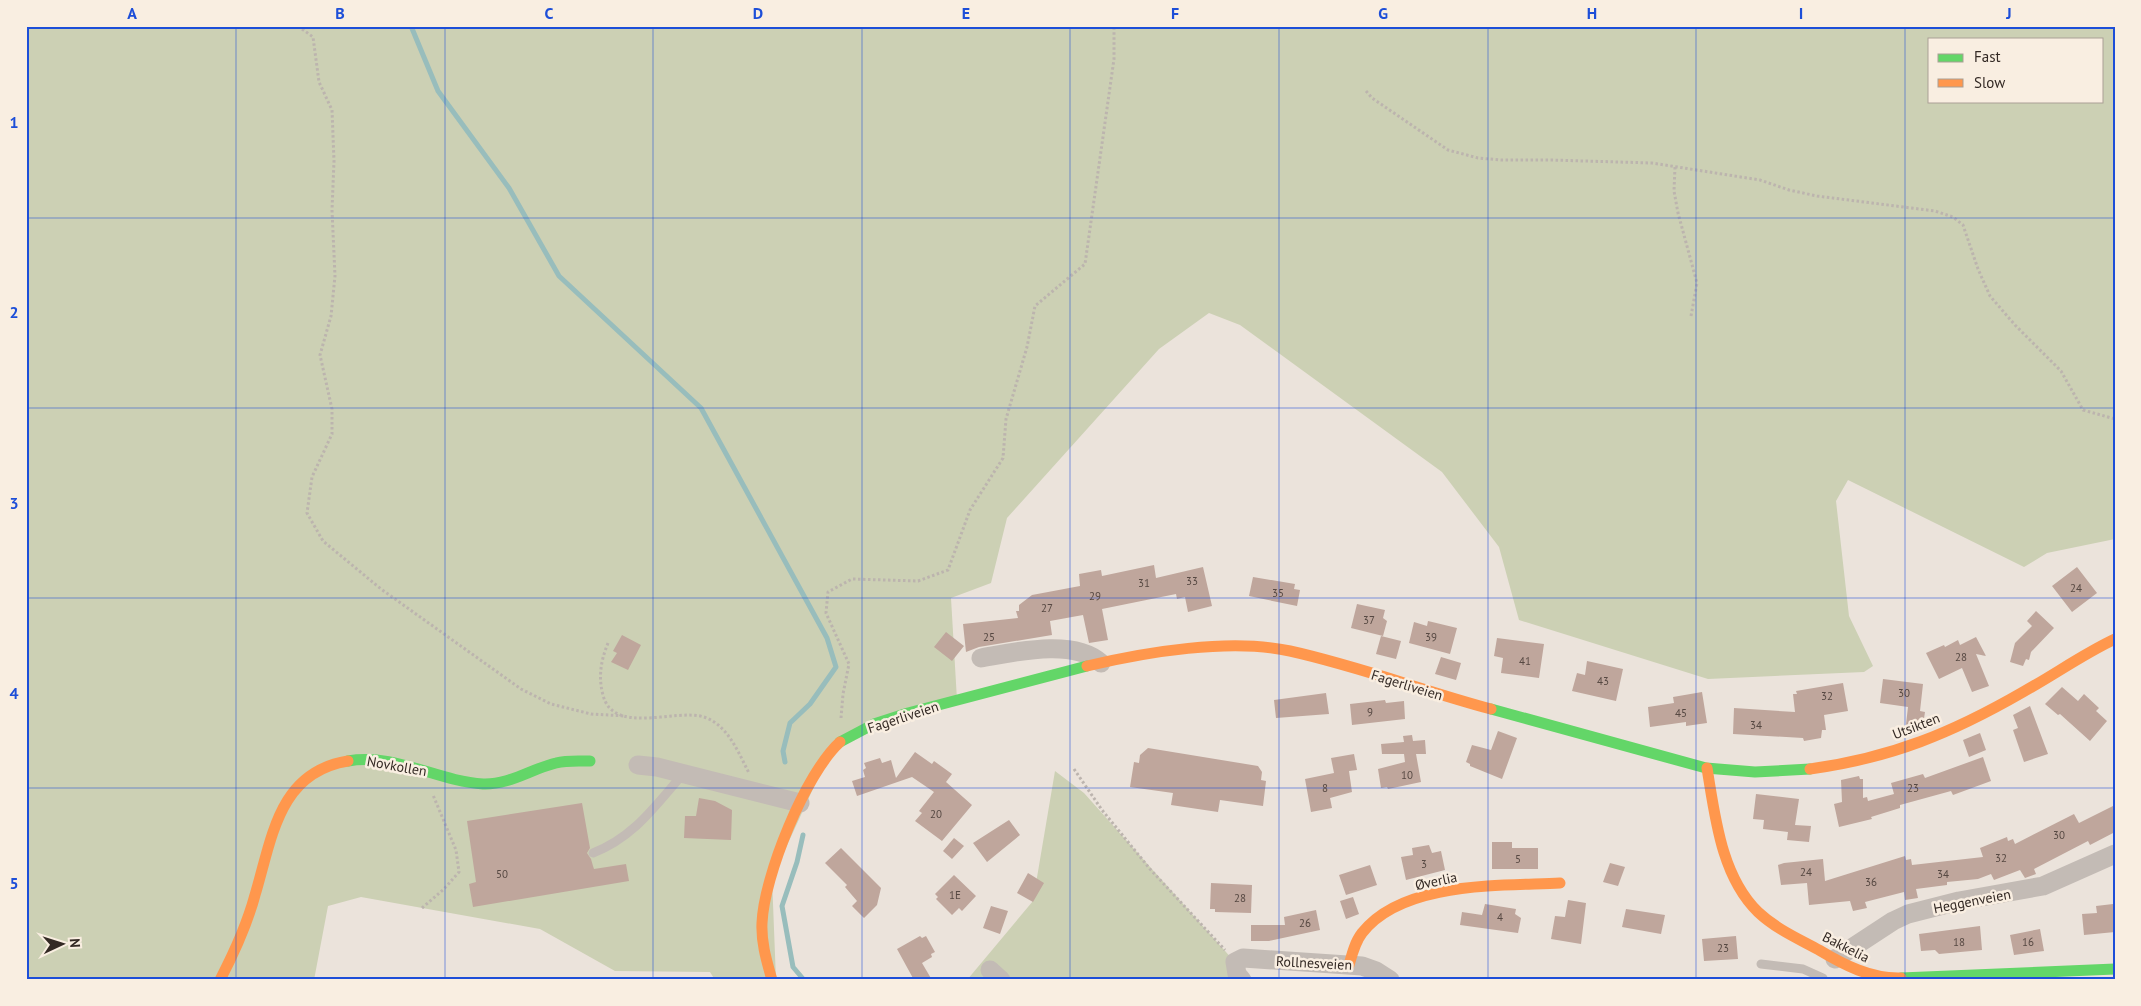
<svg xmlns="http://www.w3.org/2000/svg" width="2141" height="1006" font-family="'PT Sans',sans-serif">
	<style>
		.green { fill: #ccd0b4; fill-rule: evenodd }
		.lines { fill: none; stroke-linecap: round; stroke-linejoin: round }
		.stream { stroke: #98bdbc; stroke-width: 5 }
		.building { fill: #bfa69c }
		.path { stroke: #bcb4ae; stroke-width: 3; stroke-dasharray: 2.5 2.5; stroke-linecap: butt }
		.lane { stroke: #c3bbb5; stroke-width: 9 }
		.street { stroke: #c3bbb5; stroke-width: 19 }
		.fast { stroke: #63d668; stroke-width: 11 }
		.slow { stroke: #ff974d; stroke-width: 11 }
		.grid { fill: none; stroke: #1d4ed8; stroke-width: 1; stroke-opacity: 0.55 }
		.labels { text-anchor: middle; dominant-baseline: central; stroke-width: 5; stroke-linejoin: round; paint-order: stroke }
		.number-label { font-size: 11px; fill: #564842 }
		.street-label { font-size: 14px; fill: #332924; stroke: #f9eee1 }
		.neatline { fill: none; stroke: #1d4ed8; stroke-width: 2 }
		.grid-label { font-size: 16px; text-anchor: middle; font-weight: bold; fill: #1d4ed8 }
	</style>
	<rect width="100%" height="100%" fill="#ebe3db"/>
	<path class="green" d="M 26,26 L 2115,26 L 2115,539 L 2047,553 L 2024,567 L 1848,480 L 1836,501 L 1849,616 L 1873,666 L 1864,672 L 1708,679 L 1519,620 L 1499,547 L 1442,472 L 1240,325 L 1209,313 L 1159,349 L 1007,518 L 991,583 L 951,598 L 957,700 L 835,741 L 772,878 L 776,980 L 715,980 L 710,972 L 615,971 L 540,929 L 361,897 L 328,906 L 314,980 L 26,980 ZM 1930,39 L 2102,39 L 2102,101 L 1930,101 Z
		M 1055,771 L 1084,793 L 1234,961 L 1246,980 L 967,980 L 1033,901 Z"/>
	<g class="lines">
		<path class="stream" d="M 411,26 L 438,91 L 509,188 L 559,276 L 701,408 L 827,638 L 836,667 L 810,704 L 790,723 L 783,751 L 785,762
			M 803,835 L 797,862 L 782,906 L 793,967 L 804,980"/>
	</g>
	<path class="building" d="M 1154,565 L 1156,578 L 1203,567 L 1212,606 L 1188,612 L 1185,597 L 1177,599 L 1176,594 L 1102,609 L 1108,640 L 1089,643 L 1083,615 L 1050,621 L 1052,635 L 979,647 L 966,652 L 963,624 L 1018,618 L 1016,611 L 1019,611 L 1019,605 L 1032,595 L 1080,586 L 1079,574 L 1101,570 L 1102,576 Z
		M 2077,567 L 2097,593 L 2072,612 L 2052,586 Z
		M 1253,577 L 1295,584 L 1294,589 L 1300,590 L 1297,606 L 1249,596 Z
		M 1357,604 L 1385,610 L 1383,618 L 1387,621 L 1383,636 L 1351,628 Z
		M 2036,611 L 2054,628 L 2031,652 L 2029,660 L 2026,659 L 2023,666 L 2010,662 L 2015,643 L 2032,626 L 2027,621 Z
		M 1428,621 L 1457,628 L 1450,654 L 1409,643 L 1414,622 L 1427,626 Z
		M 946,632 L 964,646 L 952,661 L 934,647 Z
		M 622,635 L 641,645 L 628,670 L 611,662 L 617,653 L 613,651 Z
		M 1381,636 L 1401,641 L 1396,659 L 1376,654 Z
		M 1976,637 L 1986,656 L 1976,654 L 1989,686 L 1972,692 L 1962,668 L 1939,679 L 1926,653 L 1944,645 L 1945,647 L 1958,640 L 1960,645 Z
		M 1497,638 L 1544,644 L 1539,678 L 1501,673 L 1503,658 L 1494,656 Z
		M 1441,657 L 1461,663 L 1456,680 L 1435,674 Z
		M 1587,661 L 1623,669 L 1616,701 L 1572,691 L 1577,673 L 1585,675 Z
		M 1883,679 L 1923,684 L 1920,711 L 1925,712 L 1923,725 L 1905,733 L 1908,707 L 1880,703 Z
		M 1843,683 L 1848,711 L 1824,715 L 1826,730 L 1822,730 L 1821,738 L 1804,741 L 1803,738 L 1733,734 L 1734,708 L 1795,712 L 1793,694 L 1797,694 L 1796,691 Z
		M 2062,687 L 2078,701 L 2084,694 L 2099,708 L 2096,711 L 2107,721 L 2090,741 L 2060,714 L 2058,715 L 2045,704 Z
		M 1702,692 L 1707,723 L 1686,726 L 1686,722 L 1650,727 L 1648,707 L 1674,703 L 1673,697 Z
		M 1326,693 L 1329,714 L 1276,718 L 1274,700 Z
		M 1385,700 L 1386,703 L 1404,701 L 1405,719 L 1352,725 L 1350,704 Z
		M 2030,706 L 2048,754 L 2024,762 L 2013,730 L 2018,728 L 2013,715 Z
		M 1498,731 L 1517,738 L 1502,779 L 1470,766 L 1470,764 L 1466,762 L 1472,745 L 1491,750 Z
		M 1980,733 L 1986,750 L 1969,757 L 1963,740 Z
		M 1412,735 L 1413,741 L 1425,740 L 1426,754 L 1416,754 L 1421,782 L 1388,789 L 1387,787 L 1381,788 L 1378,769 L 1405,762 L 1404,754 L 1382,754 L 1381,744 L 1404,742 L 1403,736 Z
		M 1148,748 L 1258,766 L 1262,772 L 1261,780 L 1266,781 L 1263,806 L 1220,800 L 1218,812 L 1171,805 L 1173,793 L 1130,787 L 1134,762 L 1139,763 L 1140,755 Z
		M 915,752 L 932,764 L 934,761 L 952,774 L 946,782 L 972,805 L 942,841 L 915,821 L 922,813 L 919,811 L 934,792 L 912,777 L 857,796 L 852,781 L 865,777 L 863,770 L 866,768 L 864,763 L 880,758 L 882,763 L 891,760 L 896,778 Z
		M 1354,754 L 1357,770 L 1349,771 L 1352,792 L 1330,798 L 1332,808 L 1311,812 L 1305,779 L 1334,773 L 1331,758 Z
		M 1983,757 L 1991,781 L 1953,795 L 1951,791 L 1900,805 L 1900,808 L 1871,817 L 1872,819 L 1839,827 L 1834,804 L 1842,802 L 1841,780 L 1859,776 L 1860,779 L 1863,779 L 1863,798 L 1867,797 L 1868,801 L 1894,794 L 1891,783 L 1923,774 L 1925,778 Z
		M 1756,794 L 1799,799 L 1795,825 L 1811,826 L 1809,842 L 1787,840 L 1788,832 L 1763,829 L 1764,820 L 1753,819 Z
		M 699,798 L 715,801 L 732,810 L 731,840 L 684,838 L 685,816 L 696,816 Z
		M 582,803 L 590,848 L 587,853 L 591,859 L 593,866 L 594,869 L 626,864 L 629,881 L 473,907 L 469,884 L 476,882 L 467,821 Z
		M 2115,805 L 2115,832 L 2090,845 L 2088,841 L 2034,869 L 2036,874 L 2025,878 L 2020,870 L 1994,880 L 1991,874 L 1978,879 L 1947,882 L 1947,885 L 1916,889 L 1918,898 L 1905,900 L 1904,892 L 1865,902 L 1867,908 L 1853,911 L 1850,901 L 1809,905 L 1807,883 L 1781,885 L 1778,865 L 1784,863 L 1823,859 L 1825,881 L 1905,856 L 1906,860 L 1911,859 L 1912,865 L 1983,857 L 1980,848 L 2007,837 L 2008,841 L 2013,839 L 2015,844 L 2074,814 L 2079,823 Z
		M 1009,820 L 1020,835 L 987,862 L 973,843 Z
		M 954,838 L 964,846 L 952,859 L 943,851 Z
		M 1492,842 L 1512,842 L 1512,848 L 1538,848 L 1538,869 L 1492,869 Z
		M 1429,845 L 1432,853 L 1441,851 L 1445,870 L 1406,880 L 1401,857 L 1413,855 L 1412,848 Z
		M 841,848 L 881,888 L 877,905 L 864,918 L 852,906 L 857,901 L 845,887 L 847,885 L 825,863 Z
		M 1610,863 L 1625,867 L 1618,886 L 1603,882 Z
		M 1370,865 L 1377,885 L 1346,895 L 1339,875 Z
		M 1028,873 L 1044,883 L 1033,902 L 1017,893 Z
		M 954,875 L 976,896 L 962,911 L 959,908 L 952,915 L 936,899 L 938,897 L 935,894 Z
		M 1211,883 L 1252,885 L 1251,913 L 1215,912 L 1215,909 L 1210,909 Z
		M 1353,897 L 1359,914 L 1346,919 L 1340,901 Z
		M 1568,900 L 1586,903 L 1581,944 L 1551,939 L 1555,916 L 1565,917 Z
		M 1485,904 L 1516,909 L 1515,914 L 1521,918 L 1518,933 L 1460,925 L 1462,912 L 1482,915 Z
		M 2113,904 L 2115,932 L 2084,935 L 2082,914 L 2097,913 L 2096,906 Z
		M 991,906 L 1008,911 L 1000,934 L 983,928 Z
		M 1626,909 L 1665,915 L 1661,934 L 1622,927 Z
		M 1316,910 L 1320,930 L 1269,941 L 1251,941 L 1251,925 L 1285,925 L 1284,917 Z
		M 1980,926 L 1982,950 L 1939,954 L 1935,950 L 1921,951 L 1919,934 Z
		M 2040,929 L 2044,951 L 2014,955 L 2010,935 Z
		M 920,936 L 922,938 L 926,936 L 935,952 L 931,954 L 932,957 L 922,963 L 932,980 L 914,980 L 897,949 Z
		M 1736,936 L 1738,959 L 1704,961 L 1702,939 Z"/>
	<g class="lines">
		<path class="path" d="M 298,26 L 313,37 L 319,82 L 332,110 L 334,161 L 332,210 L 335,276 L 331,316 L 320,355 L 332,409 L 332,434 L 312,477 L 307,513 L 323,541 L 381,589 L 521,689 L 551,704 L 591,714 L 625,716
			M 1366,91 L 1372,98 L 1448,150 L 1478,158 L 1501,160 L 1551,160 L 1652,163 L 1760,180 L 1789,190 L 1817,196 L 1935,211 L 1953,217 L 1963,225 L 1978,269 L 1990,296 L 2015,325 L 2061,371 L 2083,410 L 2115,419
			M 1675,167 L 1674,191 L 1678,213 L 1697,283 L 1691,316
			M 608,643 C 601,660 598,677 603,695 C 613,736 676,708 704,717 C 728,725 738,752 749,773
			M 841,718 L 843,694 L 849,664 L 826,613 L 828,592 L 852,579 L 918,581 L 948,570 L 970,510 L 1003,458 L 1006,419 L 1027,347 L 1035,306 L 1085,264 L 1114,59 L 1114,26
			M 1074,769 L 1102,810 L 1150,869 L 1225,950
			M 422,908 L 444,889 L 459,872 L 456,850 L 433,795"/>
		<path class="lane" d="M 593,853 C 634,837 655,806 683,774
			M 1761,964 L 1803,969 L 1823,978"/>
		<path class="street" d="M 981,658 C 1015,652 1074,638 1101,663
			M 638,765 L 657,767 L 800,803
			M 1835,959 L 1893,921 L 1908,914 L 1959,901 L 2043,886 L 2115,854
			M 990,970 L 1001,980
			M 1242,980 L 1237,974 L 1235,962 L 1243,958 L 1362,966 L 1376,971 L 1390,980"/>
		<path class="fast" d="M 1491,709 L 1706,768 L 1755,772 L 1810,769
			M 840,742 L 874,724 L 908,713 L 1087,666
			M 348,761 C 395,753 437,781 483,784 C 509,785 531,769 556,763 C 567,760 578,761 590,761
			M 1901,978 L 2115,969"/>
		<path class="slow" d="M 1087,666 C 1146,652 1230,638 1290,651 C 1358,666 1424,691 1491,709
			M 1707,768 C 1715,816 1721,876 1758,912 C 1776,929 1799,939 1819,950 C 1844,965 1871,979 1901,978
			M 1810,769 C 1891,758 1952,733 2023,692 C 2054,675 2083,654 2115,639
			M 1349,965 C 1352,954 1355,942 1362,933 C 1402,881 1501,886 1560,883
			M 220,980 C 234,953 247,925 255,895 C 272,839 278,772 348,761
			M 772,980 C 767,962 761,943 762,923 C 764,876 805,774 840,742"/>
	</g>
	<path class="grid" d="M 236,26 L 236,980M 445,26 L 445,980M 653,26 L 653,980M 862,26 L 862,980M 1070,26 L 1070,980M 1279,26 L 1279,980M 1488,26 L 1488,980M 1696,26 L 1696,980M 1905,26 L 1905,980M 26,218 L 2115,218M 26,408 L 2115,408M 26,598 L 2115,598M 26,788 L 2115,788"/>
	<g class="labels">
		<g class="number-label">
			<text x="1192" y="581">33</text>
			<text x="1144" y="583">31</text>
			<text x="2076" y="588">24</text>
			<text x="1278" y="593">35</text>
			<text x="1095" y="596">29</text>
			<text x="1047" y="608">27</text>
			<text x="1369" y="620">37</text>
			<text x="989" y="637">25</text>
			<text x="1431" y="637">39</text>
			<text x="1961" y="657">28</text>
			<text x="1525" y="661">41</text>
			<text x="1603" y="681">43</text>
			<text x="1904" y="693">30</text>
			<text x="1827" y="696">32</text>
			<text x="1370" y="712">9</text>
			<text x="1681" y="713">45</text>
			<text x="1756" y="725">34</text>
			<text x="1407" y="775">10</text>
			<text x="1325" y="788">8</text>
			<text x="1913" y="788">23</text>
			<text x="936" y="814">20</text>
			<text x="2059" y="835">30</text>
			<text x="2001" y="858">32</text>
			<text x="1518" y="859">5</text>
			<text x="1424" y="864">3</text>
			<text x="1806" y="872">24</text>
			<text x="502" y="874">50</text>
			<text x="1943" y="874">34</text>
			<text x="1871" y="882">36</text>
			<text x="955" y="895">1E</text>
			<text x="1240" y="898">28</text>
			<text x="1500" y="917">4</text>
			<text x="1305" y="923">26</text>
			<text x="1959" y="942">18</text>
			<text x="2028" y="942">16</text>
			<text x="1723" y="948">23</text>
		</g>
		<g class="street-label">
			<text transform="translate(1407 685) rotate(17)">Fagerliveien</text>
			<text transform="translate(903 717) rotate(-18)">Fagerliveien</text>
			<text transform="translate(1916 726) rotate(-21)">Utsikten</text>
			<text transform="translate(397 766) rotate(10)">Novkollen</text>
			<text transform="translate(1436 881) rotate(-12)">Øverlia</text>
			<text transform="translate(1972 901) rotate(-11)">Heggenveien</text>
			<text transform="translate(1846 947) rotate(27)">Bakkelia</text>
			<text transform="translate(1314 963) rotate(3)">Rollnesveien</text>
		</g>
	</g>
	<rect width="2141" height="1006" fill="none" stroke="#f9eee1" stroke-width="55"/>
	<rect x="1928" y="38" width="175" height="65" fill="#f9eee1" stroke="#aa9f95"/>
	<rect x="1938" y="54" width="25" height="8" fill="#63d668" stroke="#aa9f95"/>
	<text x="1974" y="62" font-size="15" fill="#332924">Fast</text>
	<rect x="1938" y="79" width="25" height="8" fill="#ff974d" stroke="#aa9f95"/>
	<text x="1974" y="88" font-size="15" fill="#332924">Slow</text>
	<g transform="translate(62 944) rotate(86)" stroke="#f9eee1" stroke-width="4" paint-order="stroke">
	<path d="M0-4L9 19L0 12L-9 19Z" fill="#332924"/>
	<text y="-8" font-size="14" font-weight="bold" text-anchor="middle" fill="#332924">N</text>
	</g>
	<rect x="28" y="28" width="2086" height="950" class="neatline"/>
	<g class="grid-label">
		<text x="132" y="19">A</text>
		<text x="340" y="19">B</text>
		<text x="549" y="19">C</text>
		<text x="758" y="19">D</text>
		<text x="966" y="19">E</text>
		<text x="1175" y="19">F</text>
		<text x="1383" y="19">G</text>
		<text x="1592" y="19">H</text>
		<text x="1801" y="19">I</text>
		<text x="2009" y="19">J</text>
		<text x="14" y="128">1</text>
		<text x="14" y="318">2</text>
		<text x="14" y="509">3</text>
		<text x="14" y="699">4</text>
		<text x="14" y="889">5</text>
	</g>
</svg>
